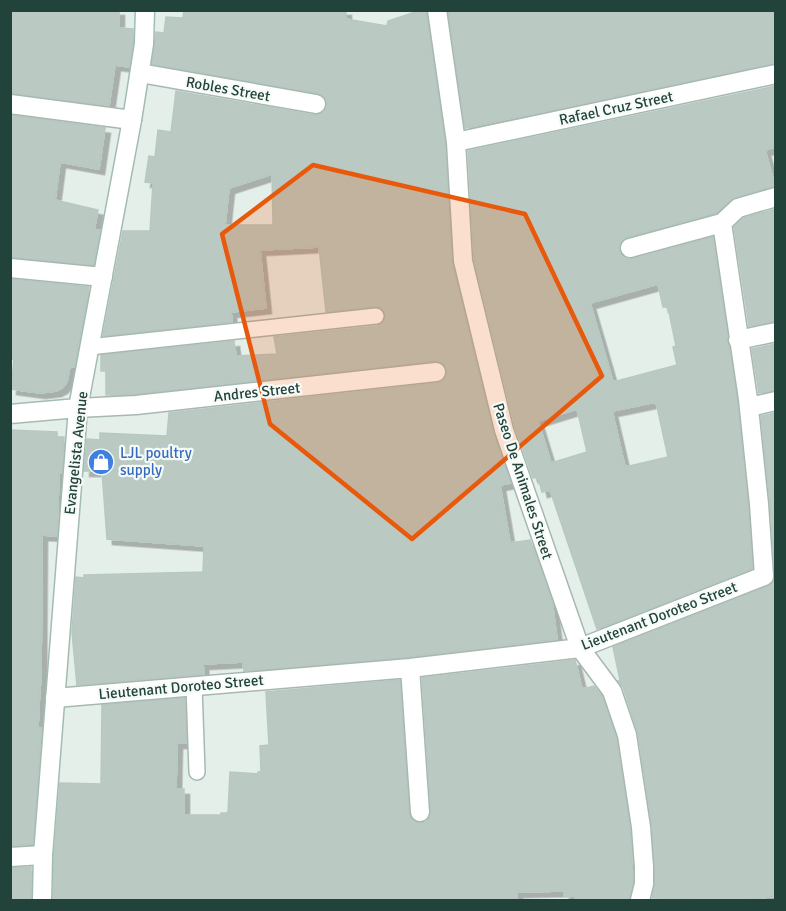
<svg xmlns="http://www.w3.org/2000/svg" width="786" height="911" font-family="Signika,sans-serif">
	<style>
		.building { fill: #bacac3; stroke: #b6c9c1; stroke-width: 1.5; fill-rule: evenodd; filter: url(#shadow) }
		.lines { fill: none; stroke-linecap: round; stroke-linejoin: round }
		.lane-casing { stroke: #a7b8b2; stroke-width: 18 }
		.street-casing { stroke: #a7b8b2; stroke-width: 21 }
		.secondary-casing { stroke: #a2bcb3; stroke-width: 21 }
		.lane { stroke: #fff; stroke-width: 15 }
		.street { stroke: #fff; stroke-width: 18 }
		.secondary { stroke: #fff; stroke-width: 18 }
		.marked { fill: #e8590c; fill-opacity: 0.2; stroke: #e8590c; stroke-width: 4.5; stroke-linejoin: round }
		.labels { text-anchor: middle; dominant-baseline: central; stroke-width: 4.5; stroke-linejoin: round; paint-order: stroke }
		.street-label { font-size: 15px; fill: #22433a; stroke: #f6fbf8 }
		.shop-label { font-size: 15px; fill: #366cbe; stroke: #f6fbf8; text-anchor: start }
	</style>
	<defs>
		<filter id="shadow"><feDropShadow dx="5.5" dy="5.5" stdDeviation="0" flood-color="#0004"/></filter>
	</defs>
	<rect width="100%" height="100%" fill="#e5efea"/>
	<path class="building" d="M 10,10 L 119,10 L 119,28 L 133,29 L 133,43 L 129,67 L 115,65 L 109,106 L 10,93 Z
		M 184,10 L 346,10 L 346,19 L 387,26 L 388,21 L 421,10 L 426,10 L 445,143 L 452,263 L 493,433 L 511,483 L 500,485 L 510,543 L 530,540 L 552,601 L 557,639 L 409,657 L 244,671 L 243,662 L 203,664 L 204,674 L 77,685 L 72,632 L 76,577 L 84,578 L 84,575 L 203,572 L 204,546 L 107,539 L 102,471 L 84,471 L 87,439 L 100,440 L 100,433 L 167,436 L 169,413 L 437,383 L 443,381 L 446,376 L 447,370 L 445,365 L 440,362 L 435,361 L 135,394 L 106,395 L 106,371 L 101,371 L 101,355 L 234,341 L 236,356 L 277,354 L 274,337 L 377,326 L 382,323 L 385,319 L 384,311 L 380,307 L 376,306 L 326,312 L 319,247 L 260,250 L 266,308 L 231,312 L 232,322 L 103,336 L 123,231 L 150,231 L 153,183 L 145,182 L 149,156 L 155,157 L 158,130 L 171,132 L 176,91 L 314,115 L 320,114 L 324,112 L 327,107 L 326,100 L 323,95 L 318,93 L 152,64 L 156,32 L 164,33 L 166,17 L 183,18 ZM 272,174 L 273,225 L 225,225 L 229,188 Z
		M 448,10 L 776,10 L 776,63 L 465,128 Z
		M 776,86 L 776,147 L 765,150 L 775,186 L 734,197 L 716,213 L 627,237 L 622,241 L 619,246 L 619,251 L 622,256 L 627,259 L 632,259 L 713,237 L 727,336 L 727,342 L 729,346 L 737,400 L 748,505 L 752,569 L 597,629 L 550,490 L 542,492 L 538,477 L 533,478 L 515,427 L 474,259 L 468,151 ZM 658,284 L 663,307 L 668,307 L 676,346 L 673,347 L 677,365 L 613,382 L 590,303 ZM 656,402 L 668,457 L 625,467 L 612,411 ZM 577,409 L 587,452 L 551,463 L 538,421 Z
		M 10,115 L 105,128 L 99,169 L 60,162 L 55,200 L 98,210 L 94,230 L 100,230 L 93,265 L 10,257 Z
		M 776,209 L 776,321 L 749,326 L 734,227 L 744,218 Z
		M 10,279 L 89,287 L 74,367 L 70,366 L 67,382 L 62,388 L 56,391 L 40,393 L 11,389 L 14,359 L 10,359 Z
		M 776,344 L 776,390 L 759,393 L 752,349 Z
		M 776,413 L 776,896 L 746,900 L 688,900 L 688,898 L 652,898 L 655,884 L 652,826 L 638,733 L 623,687 L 618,681 L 620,680 L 613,647 L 768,586 L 773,583 L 775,575 L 770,503 L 761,416 Z
		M 10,430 L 57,432 L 57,437 L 64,437 L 62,473 L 59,473 L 57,536 L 42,535 L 41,685 L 40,685 L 38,728 L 41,728 L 40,745 L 33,844 L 10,846 Z
		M 575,660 L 582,689 L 594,686 L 602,696 L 616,738 L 630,828 L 633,883 L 629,900 L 575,900 L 575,896 L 564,897 L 564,891 L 517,892 L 517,900 L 53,900 L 54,856 L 60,783 L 101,784 L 102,705 L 185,698 L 186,743 L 177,743 L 176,789 L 184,789 L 184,815 L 221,815 L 221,813 L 228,813 L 230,772 L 258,774 L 258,772 L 261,772 L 260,746 L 269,745 L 266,692 L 400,680 L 409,813 L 410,818 L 415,822 L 421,823 L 426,822 L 430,817 L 431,811 L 422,678 Z
		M 31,867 L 31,900 L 10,900 L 10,868 Z"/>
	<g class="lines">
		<g class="lane-casing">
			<path id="lane" d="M 89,347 L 376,316
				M 194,686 L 197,772"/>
		</g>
		<g class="street-casing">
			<path id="street" d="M 437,10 L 456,142 L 463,261 L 504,430 L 580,648 L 612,691 L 627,735 L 641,827 L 644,867 L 644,884 L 640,900
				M 140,73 L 316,104
				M 10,104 L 132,120
				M 456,142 L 776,74
				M 630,248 L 722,223 L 738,208 L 776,197
				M 10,268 L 103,277
				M 738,340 L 776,332
				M 749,407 L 776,401
				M 78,408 L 136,405 L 436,372
				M 410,668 L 420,812
				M 55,698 L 410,668 L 580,648 L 764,576 L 759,504 L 748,399 L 722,223
				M 10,857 L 43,855"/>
		</g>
		<g class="secondary-casing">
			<path id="secondary" d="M 10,414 L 78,408
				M 42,900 L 43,855 L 78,408 L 132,120 L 144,44 L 145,10"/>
		</g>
		<use href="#lane" class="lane"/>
		<use href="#street" class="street"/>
		<use href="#secondary" class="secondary"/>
	</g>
	<path class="marked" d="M 313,165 L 525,214 L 602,376 L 412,539 L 270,424 L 222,234 Z"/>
	<defs>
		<g id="shop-disc" transform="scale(1.35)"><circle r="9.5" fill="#3f7fe0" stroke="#f6fbf8"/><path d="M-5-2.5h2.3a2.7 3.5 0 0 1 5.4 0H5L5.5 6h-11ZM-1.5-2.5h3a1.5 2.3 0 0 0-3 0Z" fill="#fff"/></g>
	</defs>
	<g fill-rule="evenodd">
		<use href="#shop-disc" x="101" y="462"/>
	</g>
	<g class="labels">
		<g class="street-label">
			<text transform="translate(228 89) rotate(10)">Robles Street</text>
			<text transform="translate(616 108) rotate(-12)">Rafael Cruz Street</text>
			<text transform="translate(257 392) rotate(-6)">Andres Street</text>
			<text transform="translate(76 453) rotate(-84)">Evangelista Avenue</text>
			<text transform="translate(523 481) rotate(72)">Paseo De Animales Street</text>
			<text transform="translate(659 616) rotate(-21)">Lieutenant Doroteo Street</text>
			<text transform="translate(181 687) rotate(-5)">Lieutenant Doroteo Street</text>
		</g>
		<g class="shop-label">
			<text x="120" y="453">LJL poultry<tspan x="120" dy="17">supply</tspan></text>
		</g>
	</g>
	<rect width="786" height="911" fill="none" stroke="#22433a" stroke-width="24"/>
</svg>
